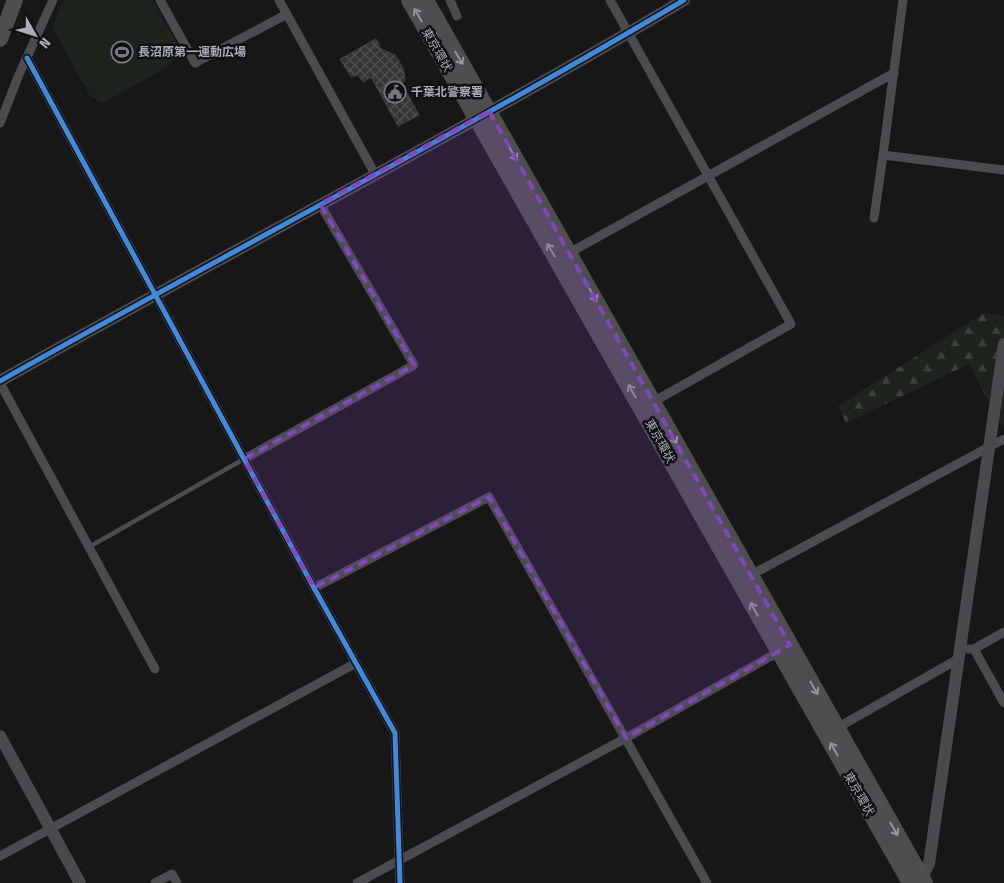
<svg xmlns="http://www.w3.org/2000/svg" width="1004" height="883" font-family="'Fira Sans Condensed','Noto Sans JP',sans-serif">
	<style>
		.forest { fill: url(#forest-firs) }
		.park { fill: #1d241e }
		.building { fill: url(#building-cross-hatch); stroke: #3f4043 }
		.lines { fill: none; stroke-linecap: round; stroke-linejoin: round }
		.lane { stroke: #4b4c50; stroke-width: 4.5 }
		.street { stroke: #4b4c50; stroke-width: 9 }
		.secondary { stroke: #4a4a4e; stroke-width: 12 }
		.highway { stroke: #4e4e51; stroke-width: 16 }
		.cycleway-casing { stroke: #111113; stroke-width: 8 }
		.cycleway { stroke: #408adc; stroke-width: 5 }
		.oneway { stroke: #92959e }
		.marked { fill: #8446be; fill-opacity: 0.2; stroke: #8446be; stroke-width: 4; stroke-dasharray: 10 6; stroke-linejoin: round }
		.labels { text-anchor: middle; dominant-baseline: central; stroke-width: 5; stroke-linejoin: round; paint-order: stroke }
		.street-label { font-size: 12px; fill: #a8adb8; stroke: #111113 }
		.poi-label { font-size: 12px; font-weight: bold; fill: #a8adb8; stroke: #111113; text-anchor: start }
	</style>
	<defs>
		<pattern id="forest-firs" width="22" height="20" patternUnits="userSpaceOnUse" patternTransform="scale(1.25)"><rect width="22" height="20" fill="#1d241e"/><path d="M5 1l3.5 6h-7zM16 11l3.5 6h-7z" fill="#3b413d"/></pattern>
		<pattern id="building-cross-hatch" width="8" height="8" patternUnits="userSpaceOnUse" patternTransform="scale(1.25)"><rect width="8" height="8" fill="#353536"/><path d="M0 0l8 8M0 8l8-8" fill="none" stroke="#4f5051"/></pattern>
	</defs>
	<rect width="100%" height="100%" fill="#171717"/>
	<path class="forest" d="M 984,313 L 1004,316 L 1004,430 L 969,364 L 846,423 L 838,406 Z"/>
	<path class="park" d="M 67,0 L 152,0 L 179,47 L 176,57 L 167,67 L 103,103 L 90,96 L 53,28 L 61,4 Z"/>
	<path class="building" d="M 376,39 L 381,49 L 395,55 L 400,63 L 404,71 L 405,80 L 402,84 L 419,115 L 398,126 L 371,77 L 363,82 L 358,75 L 351,77 L 340,59 Z"/>
	<g class="lines">
		<path class="lane" d="M 89,547 L 244,459"/>
		<path class="street" d="M 160,0 L 195,63 L 287,14
			M 279,0 L 375,174
			M 450,0 L 457,16
			M 610,0 L 791,324 L 653,402
			M 903,0 L 883,155 L 1004,170
			M 27,58 L 314,588 L 395,733 L 400,883
			M 0,123 L 18,77 L 53,0
			M 874,218 L 883,155
			M 569,253 L 894,73
			M 0,383 L 155,669
			M 244,459 L 414,365 L 320,204
			M 751,575 L 1004,439
			M 314,588 L 489,497 L 707,883
			M 969,649 L 974,649 L 1004,632
			M 974,649 L 1004,703
			M 837,728 L 958,659
			M 0,856 L 356,663
			M 155,883 L 172,874 L 177,883
			M 357,883 L 626,738 L 782,650"/>
		<path class="secondary" d="M 0,381 C 227,253 460,133 684,0
			M 0,736 L 80,883
			M 920,874 L 925,871 L 929,864 L 1004,344"/>
		<path class="highway" d="M 409,0 L 910,883
			M 426,0 L 925,883
			M 0,39 L 15,0"/>
		<g class="cycleway-casing">
			<path id="cycleway" d="M 27,58 L 314,588 L 395,733 L 400,883
				M 0,381 C 227,253 460,133 684,0"/>
		</g>
		<use href="#cycleway" class="cycleway"/>
	</g>
	<defs><path id="oneway-shaft" d="M-6 0H5M1.5-3L5.5 0L1.5 3" fill="none" stroke-width="1.6" stroke-linecap="round" stroke-linejoin="round" transform="scale(1.25)"/></defs>
	<g class="oneway">
		<use href="#oneway-shaft" transform="translate(418 15) rotate(-120)"/>
		<use href="#oneway-shaft" transform="translate(459 58) rotate(60)"/>
		<use href="#oneway-shaft" transform="translate(513 154) rotate(61)"/>
		<use href="#oneway-shaft" transform="translate(551 250) rotate(-120)"/>
		<use href="#oneway-shaft" transform="translate(593 295) rotate(61)"/>
		<use href="#oneway-shaft" transform="translate(632 391) rotate(-119)"/>
		<use href="#oneway-shaft" transform="translate(673 437) rotate(61)"/>
		<use href="#oneway-shaft" transform="translate(754 609) rotate(-119)"/>
		<use href="#oneway-shaft" transform="translate(814 688) rotate(60)"/>
		<use href="#oneway-shaft" transform="translate(834 749) rotate(-120)"/>
		<use href="#oneway-shaft" transform="translate(894 829) rotate(60)"/>
	</g>
	<path class="marked" d="M 489,111 L 790,645 L 626,738 L 489,497 L 314,588 L 244,459 L 414,365 L 320,204 Z"/>
	<defs>
		<g id="stadium-ring" transform="scale(1.125)"><circle r="9.5" fill="#111113" stroke="#757880" stroke-width="1.5"/><path d="M0-5a6.5 5 0 1 0 0 10a6.5 5 0 1 0 0-10ZM-3.5-1.8h7v3.6h-7Z" fill="#757880"/></g>
		<g id="civic-ring" transform="scale(1.125)"><circle r="9.5" fill="#111113" stroke="#757880" stroke-width="1.5"/><path d="M-.6-6.5H3V-4.5H.6V-3L4-1V1h2V6H-6V1h2V-1L-.6-3ZM-1.2 2.5V6h2.4V2.5Z" fill="#757880"/></g>
	</defs>
	<g fill-rule="evenodd">
		<use href="#stadium-ring" x="122" y="52"/>
		<use href="#civic-ring" x="395" y="92"/>
	</g>
	<g class="labels">
		<g class="street-label">
			<text transform="translate(437 50) rotate(60)">東京環状</text>
			<text transform="translate(660 441) rotate(61)">東京環状</text>
			<text transform="translate(859 794) rotate(60)">東京環状</text>
		</g>
		<g class="poi-label">
			<text x="138" y="52">長沼原第一運動広場</text>
			<text x="411" y="92">千葉北警察署</text>
		</g>
	</g>
	<g transform="translate(35 35) rotate(129)" stroke="#111113" stroke-width="4" paint-order="stroke">
	<path d="M0-4L9 19L0 12L-9 19Z" fill="#a8adb8"/>
	<text y="-8" font-size="14" font-weight="bold" text-anchor="middle" fill="#a8adb8">N</text>
	</g>
</svg>
